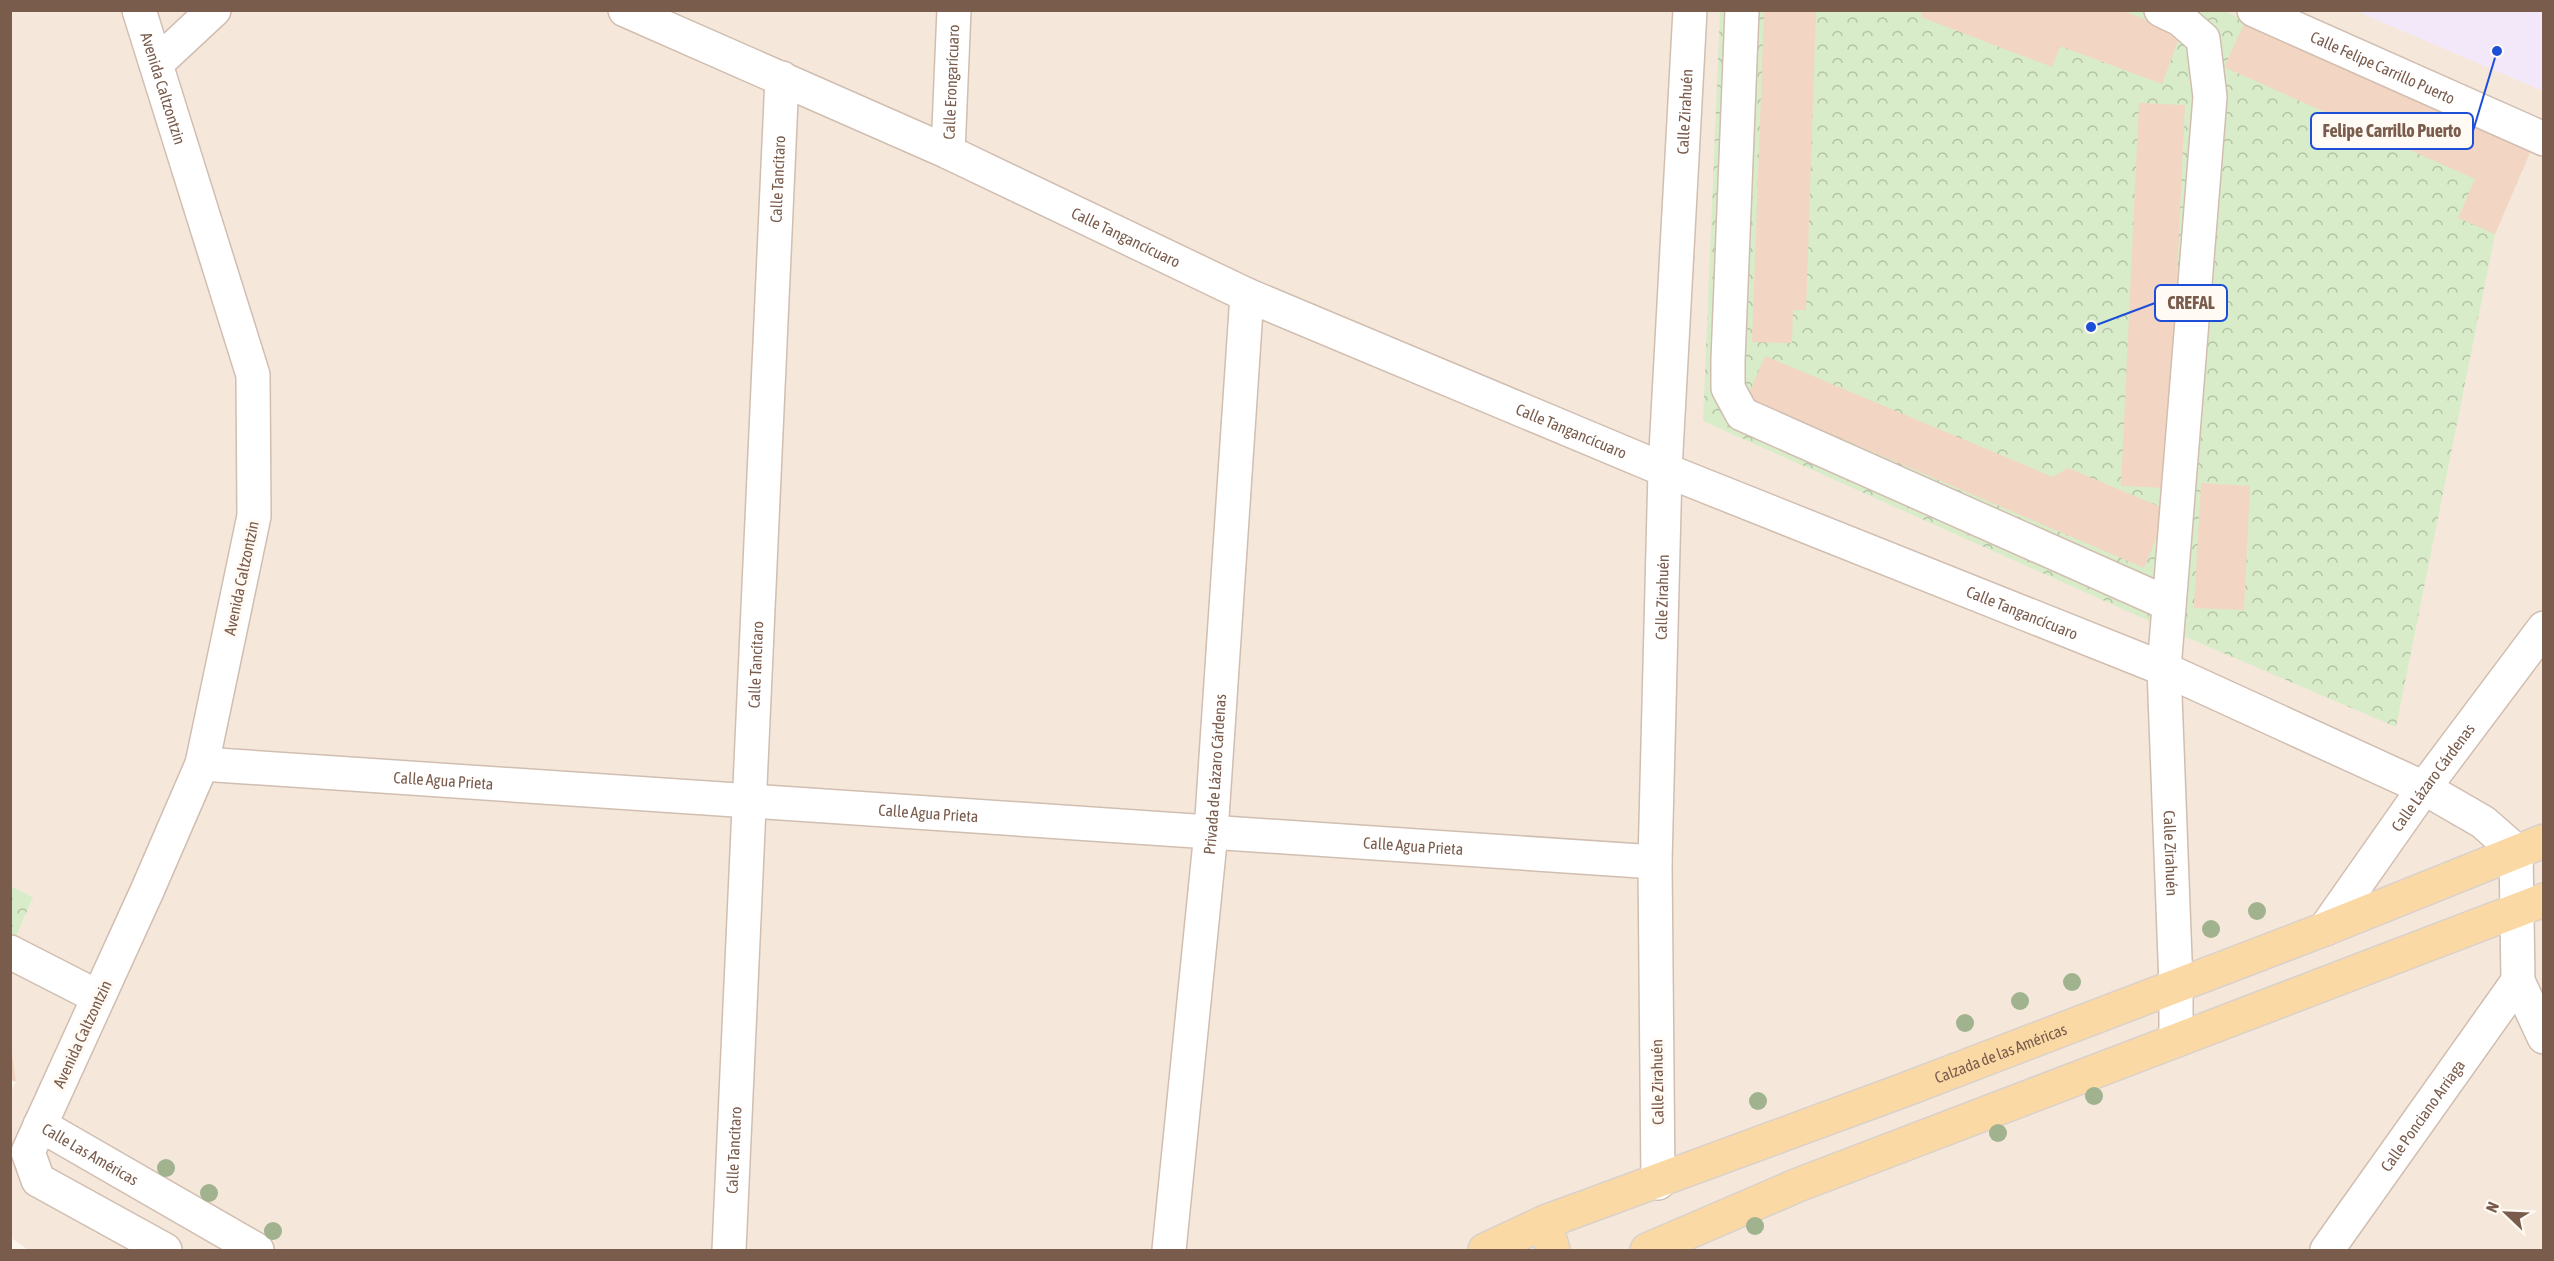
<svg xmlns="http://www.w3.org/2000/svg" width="2554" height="1261" font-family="'Asap Condensed',sans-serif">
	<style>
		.residential { fill: #f5e8da }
		.education { fill: #f3e8fa }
		.park { fill: url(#park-crowns) }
		.building { fill: #f3d5c3 }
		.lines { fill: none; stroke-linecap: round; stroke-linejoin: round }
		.minor-casing { stroke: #d1beb0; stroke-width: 36 }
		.major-casing { stroke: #dad1cd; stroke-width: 36 }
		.minor { stroke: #fff; stroke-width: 33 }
		.major { stroke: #fbd9a5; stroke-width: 33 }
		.tree { fill: #a0b28e }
		.labels { text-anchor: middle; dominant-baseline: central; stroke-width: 6; stroke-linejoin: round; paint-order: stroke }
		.street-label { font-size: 16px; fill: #7a5c4d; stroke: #fffaf3 }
		.leader { fill: none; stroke: #1d4ed8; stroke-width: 2 }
		.callout-dot { fill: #1d4ed8; stroke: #fffaf3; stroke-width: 2 }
		.callout { fill: #fffaf3; stroke: #1d4ed8; stroke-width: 2 }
		.callout-label { font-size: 18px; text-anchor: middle; font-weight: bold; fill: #7a5c4d }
	</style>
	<defs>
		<pattern id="park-crowns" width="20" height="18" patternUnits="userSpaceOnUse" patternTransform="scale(1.5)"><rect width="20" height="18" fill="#d8ecc9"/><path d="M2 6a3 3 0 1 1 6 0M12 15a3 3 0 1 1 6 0" fill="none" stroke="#b4c2a5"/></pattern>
	</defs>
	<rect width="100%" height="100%" fill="#fdf6ec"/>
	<path class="residential" d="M 10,11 L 2543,11 L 2543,1250 L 28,1250 L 10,1237 L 10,1093 L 16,1082 L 10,1042 L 11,949 L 33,897 L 10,886 Z"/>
	<path class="education" d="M 2356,11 L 2543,11 L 2543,91 Z"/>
	<path class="park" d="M 1720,11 L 2224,11 L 2532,148 L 2495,234 L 2396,727 L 2167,629 L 1703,421 Z
		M 11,886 L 33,897 L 11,949 Z"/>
	<path class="building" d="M 1764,10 L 1816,10 L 1806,310 L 1793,310 L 1792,343 L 1752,342 Z
		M 1923,10 L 2121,10 L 2181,33 L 2162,84 L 2060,46 L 2052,67 L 1921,17 Z
		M 2246,20 L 2532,148 L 2495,234 L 2458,218 L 2475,179 L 2224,67 Z
		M 2139,103 L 2185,105 L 2167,488 L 2121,486 Z
		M 1765,356 L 2053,477 L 2068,468 L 2168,510 L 2144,568 L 1747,398 Z
		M 2201,483 L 2250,486 L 2244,610 L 2194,608 Z
		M 10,1053 L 12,1053 L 16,1082 L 10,1080 Z"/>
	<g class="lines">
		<g class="minor-casing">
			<g id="minor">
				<path id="s1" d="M 139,10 L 253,375 L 254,516 L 202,764 L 147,891 L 28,1152 L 38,1180 L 165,1250"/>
				<path id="s2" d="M 625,10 L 948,152 L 1247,295 L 1665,470 L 2164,669 L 2424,788 L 2483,822 L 2516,851 L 2518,981 L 2544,1037"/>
				<path d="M 1742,10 L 1728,360 L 1728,388 L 1742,414 L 2169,604"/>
				<path id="s3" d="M 2161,10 L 2180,19 L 2203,39 L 2210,97 L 2164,669 L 2176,985 L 2176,1040"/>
				<path id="s4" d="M 2254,10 L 2544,139"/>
				<path d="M 156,64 L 214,10"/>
				<path id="s5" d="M 948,152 L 954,10"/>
				<path id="s6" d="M 202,764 L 1655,862"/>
				<path id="s7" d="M 2325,929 L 2424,788 L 2544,628"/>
				<path d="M 10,952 L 98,997"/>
				<path id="s8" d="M 40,1125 L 257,1250"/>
				<path id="s9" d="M 1658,1183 L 1655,862 L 1665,470 L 1690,10"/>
				<path id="s10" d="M 729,1250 L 782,78"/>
				<path id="s11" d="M 1169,1250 L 1211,832 L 1247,295"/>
				<path id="s12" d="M 2327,1250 L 2518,981"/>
			</g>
		</g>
		<g class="major-casing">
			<g id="major">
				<path d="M 1545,1222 L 1553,1250"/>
				<path id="s13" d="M 1485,1250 L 1545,1222 L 1904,1090 L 2325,929 L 2544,841"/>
				<path d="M 1647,1250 L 1798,1185 L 2544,900"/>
			</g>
		</g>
		<use href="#minor" class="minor"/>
		<use href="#major" class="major"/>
	</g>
	<g class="tree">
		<circle cx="2257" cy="911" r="9"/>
		<circle cx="2211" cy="929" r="9"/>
		<circle cx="2072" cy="982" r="9"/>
		<circle cx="2020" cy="1001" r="9"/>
		<circle cx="1965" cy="1023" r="9"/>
		<circle cx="2094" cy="1096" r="9"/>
		<circle cx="1758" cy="1101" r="9"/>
		<circle cx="1998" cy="1133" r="9"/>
		<circle cx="166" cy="1168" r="9"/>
		<circle cx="209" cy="1193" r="9"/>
		<circle cx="1755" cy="1226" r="9"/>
		<circle cx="273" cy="1231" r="9"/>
	</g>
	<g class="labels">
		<g class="street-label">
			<text stroke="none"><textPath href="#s4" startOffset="141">Calle Felipe Carrillo Puerto</textPath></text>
			<text stroke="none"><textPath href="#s5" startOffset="70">Calle Erongarícuaro</textPath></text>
			<text stroke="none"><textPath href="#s1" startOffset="82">Avenida Caltzontzin</textPath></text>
			<text stroke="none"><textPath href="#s9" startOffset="1072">Calle Zirahuén</textPath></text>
			<text stroke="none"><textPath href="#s10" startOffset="1072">Calle Tancítaro</textPath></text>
			<text stroke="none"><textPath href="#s2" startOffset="550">Calle Tangancícuaro</textPath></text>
			<text stroke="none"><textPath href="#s2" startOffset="1036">Calle Tangancícuaro</textPath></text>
			<text transform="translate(241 578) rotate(-78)">Avenida Caltzontzin</text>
			<text stroke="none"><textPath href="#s9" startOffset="586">Calle Zirahuén</textPath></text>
			<text stroke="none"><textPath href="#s2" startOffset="1522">Calle Tangancícuaro</textPath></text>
			<text stroke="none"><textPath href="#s10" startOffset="586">Calle Tancítaro</textPath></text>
			<text stroke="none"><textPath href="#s11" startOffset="478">Privada de Lázaro Cárdenas</textPath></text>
			<text stroke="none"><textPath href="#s7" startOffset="186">Calle Lázaro Cárdenas</textPath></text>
			<text stroke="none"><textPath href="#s6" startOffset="242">Calle Agua Prieta</textPath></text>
			<text stroke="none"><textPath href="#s6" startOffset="728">Calle Agua Prieta</textPath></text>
			<text stroke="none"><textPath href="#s6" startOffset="1214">Calle Agua Prieta</textPath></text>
			<text stroke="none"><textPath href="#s3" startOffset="868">Calle Zirahuén</textPath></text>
			<text transform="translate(82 1034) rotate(-65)">Avenida Caltzontzin</text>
			<text stroke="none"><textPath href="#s13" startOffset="552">Calzada de las Américas</textPath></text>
			<text transform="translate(1657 1082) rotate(-91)">Calle Zirahuén</text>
			<text stroke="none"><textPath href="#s12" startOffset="165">Calle Ponciano Arriaga</textPath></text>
			<text stroke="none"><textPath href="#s10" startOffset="100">Calle Tancítaro</textPath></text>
			<text stroke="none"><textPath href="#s8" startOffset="58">Calle Las Américas</textPath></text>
		</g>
	</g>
	<path class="leader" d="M2497 51L2473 131M2091 327L2155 303"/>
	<g class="callout-dot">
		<circle cx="2497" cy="51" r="6"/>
		<circle cx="2091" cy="327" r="6"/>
	</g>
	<g class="callout">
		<rect x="2311" y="113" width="162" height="36" rx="6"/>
		<rect x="2155" y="285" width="72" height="36" rx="6"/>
	</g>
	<g class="callout-label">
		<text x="2392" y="137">Felipe Carrillo Puerto</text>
		<text x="2191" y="309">CREFAL</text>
	</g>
	<rect width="2554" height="1261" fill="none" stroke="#7a5c4d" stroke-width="24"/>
	<g transform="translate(2506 1213) rotate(293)" stroke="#fffaf3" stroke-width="4.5" paint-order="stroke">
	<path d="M0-4.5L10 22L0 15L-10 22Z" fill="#7a5c4d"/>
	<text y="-9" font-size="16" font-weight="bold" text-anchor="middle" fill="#7a5c4d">N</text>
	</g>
</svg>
